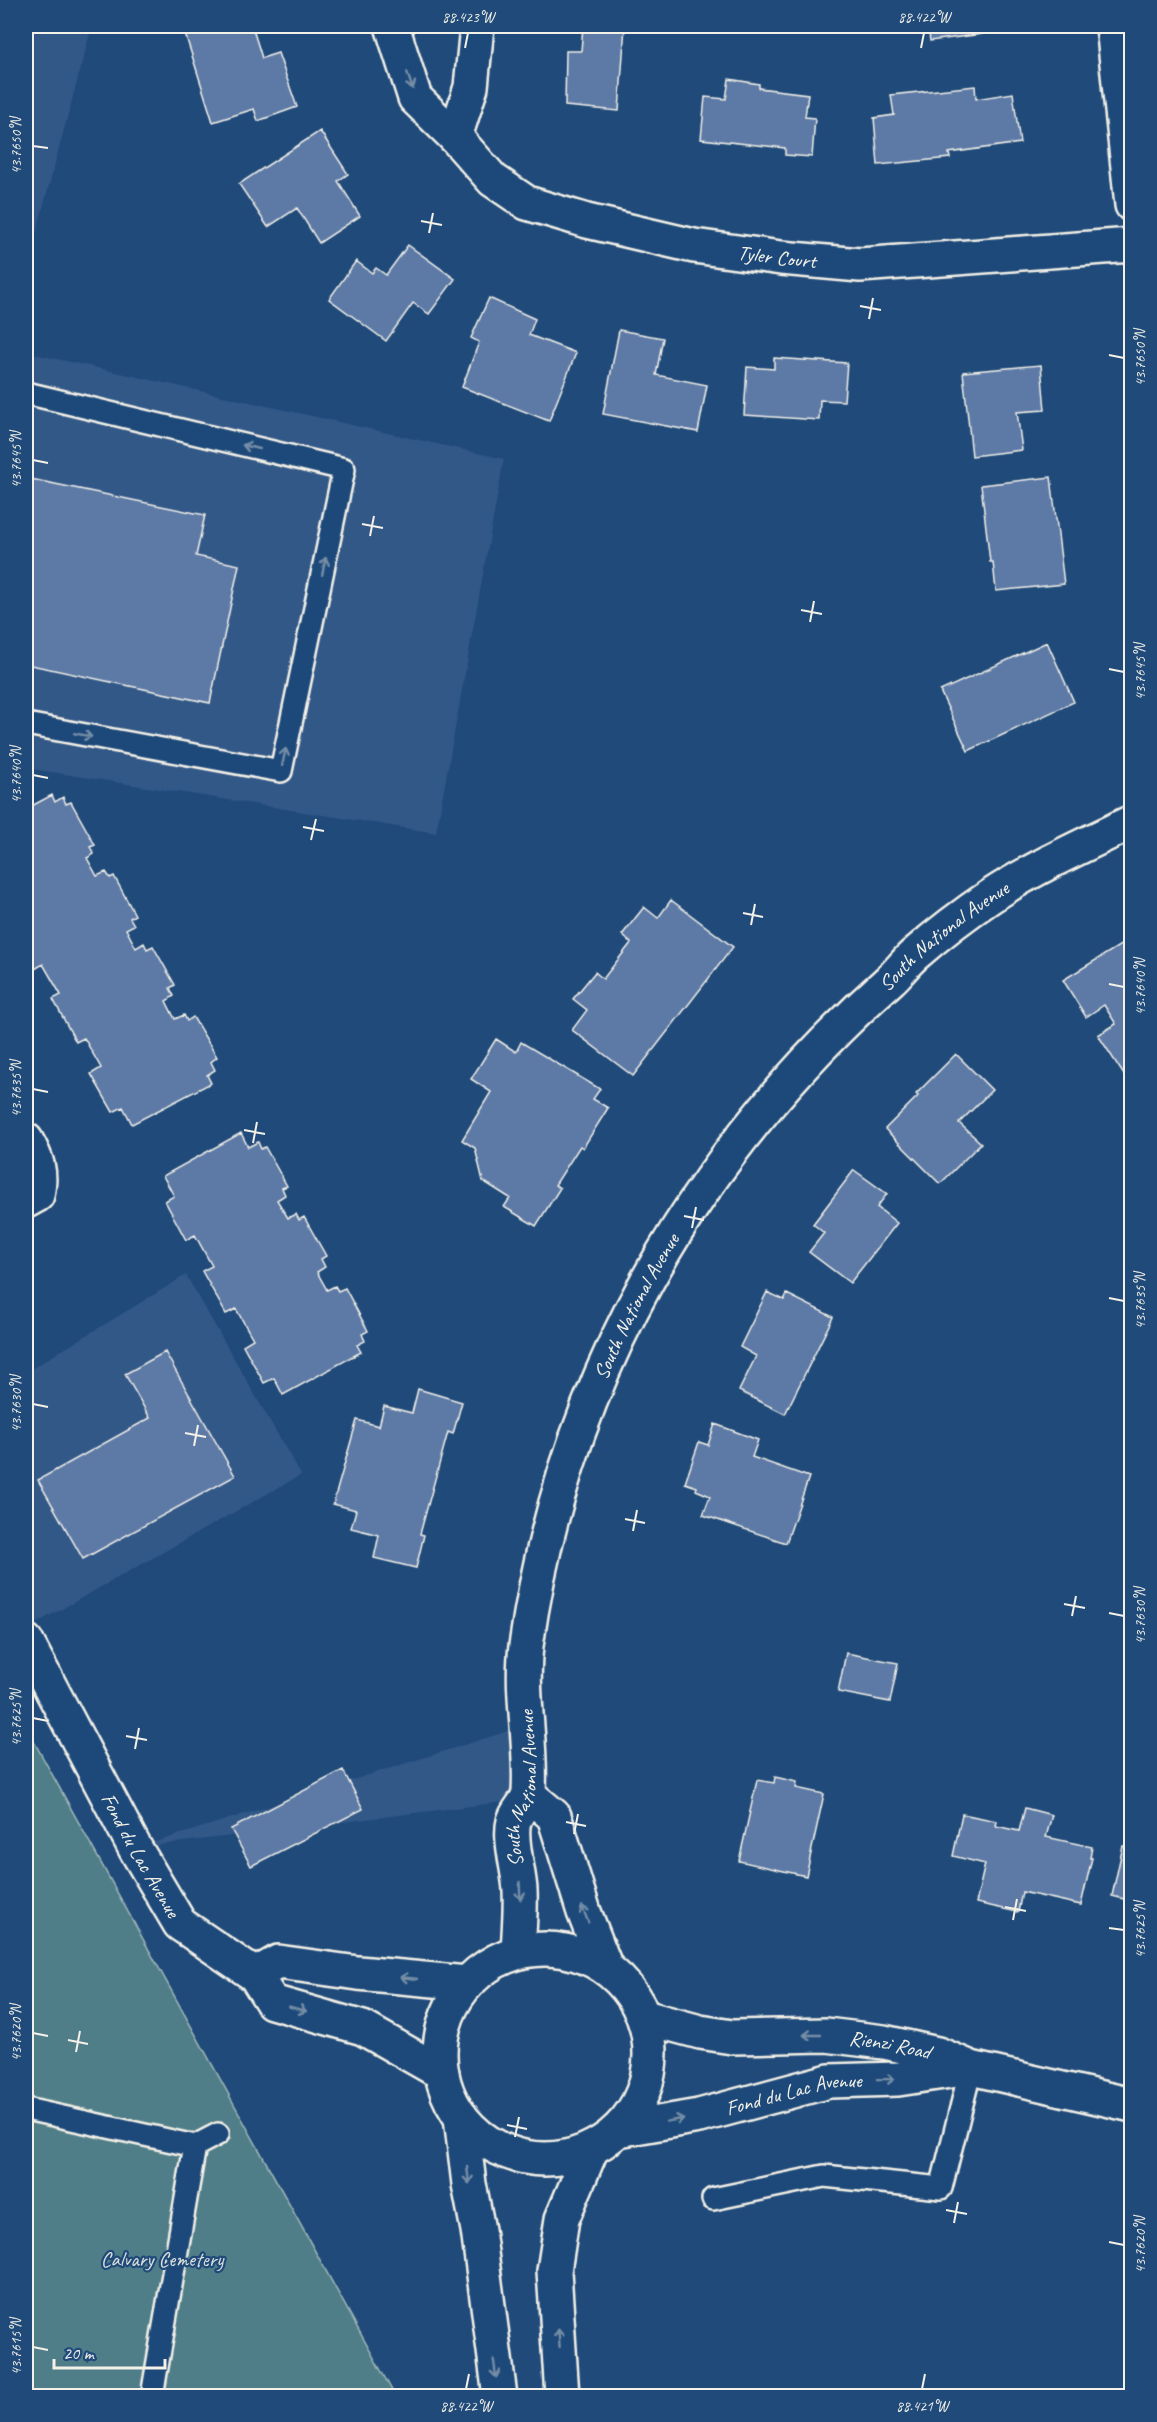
<svg xmlns="http://www.w3.org/2000/svg" width="1157" height="2422" font-family="Caveat,sans-serif">
	<style>
		.built { fill: #325888 }
		.green { fill: #507e88; stroke: #a2b8b8; stroke-width: 1.5 }
		.building { fill: #5d7aa7; stroke: #f4f1e8; stroke-width: 1.5 }
		.lines { fill: none; stroke-linecap: round; stroke-linejoin: round }
		.service-casing { stroke: #f4f1e8; stroke-width: 26 }
		.minor-casing { stroke: #f4f1e8; stroke-width: 38 }
		.tertiary-casing { stroke: #f4f1e8; stroke-width: 38 }
		.secondary-casing { stroke: #f4f1e8; stroke-width: 38 }
		.service { stroke: #1f4a7a; stroke-width: 21 }
		.minor { stroke: #1f4a7a; stroke-width: 33 }
		.tertiary { stroke: #1f4a7a; stroke-width: 33 }
		.secondary { stroke: #1f4a7a; stroke-width: 33 }
		.oneway { stroke: #748da6 }
		.ticks { fill: none; stroke: #f4f1e8; stroke-width: 2 }
		.labels { text-anchor: middle; dominant-baseline: central; stroke-width: 4.5; stroke-linejoin: round; paint-order: stroke }
		.street-label { font-size: 21px; fill: #f4f1e8; stroke: #1f4a7a }
		.park-label { font-size: 21px; fill: #dbe0da; stroke: #1f4a7a }
		.neatline { fill: none; stroke: #f4f1e8; stroke-width: 2 }
		.ticks-label { font-size: 15px; text-anchor: middle; fill: #f4f1e8 }
	</style>
	<rect width="100%" height="100%" fill="#1f4a7a"/>
	<filter id="ink" filterUnits="userSpaceOnUse"><feTurbulence type="fractalNoise" baseFrequency=".0167" numOctaves="2"/><feDisplacementMap in="SourceGraphic" scale="12" xChannelSelector="R" yChannelSelector="G"/><feConvolveMatrix kernelMatrix="1 2 1 2 8 2 1 2 1" color-interpolation-filters="sRGB"/></filter>
	<g filter="url(#ink)">
		<path class="built" d="M 26,26 L 92,26 L 26,271 Z
			M 26,352 L 504,459 L 436,833 L 26,768 Z
			M 186,1275 L 301,1475 L 26,1629 L 26,1372 Z
			M 527,1725 L 527,1799 L 135,1848 L 165,1839 Z"/>
		<path class="green" d="M 26,1727 L 395,2396 L 26,2396 Z"/>
		<path class="building" d="M 188,26 L 252,26 L 262,58 L 278,53 L 297,107 L 258,121 L 254,109 L 213,122 L 183,27 Z
			M 583,26 L 625,26 L 619,111 L 565,106 L 566,51 L 581,51 Z
			M 928,26 L 980,26 L 982,34 L 930,41 Z
			M 729,79 L 759,84 L 759,88 L 808,94 L 805,117 L 815,118 L 812,157 L 785,155 L 785,148 L 701,139 L 705,97 L 726,99 Z
			M 975,86 L 976,99 L 1013,93 L 1020,143 L 949,153 L 950,158 L 878,165 L 874,118 L 894,115 L 891,95 Z
			M 320,131 L 348,174 L 338,181 L 360,216 L 319,243 L 297,208 L 268,227 L 239,184 Z
			M 408,245 L 455,279 L 429,314 L 413,303 L 386,341 L 329,299 L 356,261 L 372,273 L 376,268 L 386,275 Z
			M 489,298 L 535,319 L 529,335 L 576,353 L 549,421 L 462,387 L 479,342 L 471,338 Z
			M 619,330 L 663,338 L 656,375 L 707,385 L 698,432 L 603,414 Z
			M 774,358 L 847,363 L 844,401 L 820,400 L 819,420 L 744,415 L 747,367 L 774,369 Z
			M 1041,365 L 1045,410 L 1017,412 L 1022,450 L 972,456 L 963,372 Z
			M 1051,477 L 1064,584 L 996,591 L 993,562 L 990,562 L 981,485 Z
			M 26,478 L 205,515 L 196,556 L 239,565 L 210,703 L 26,664 Z
			M 1047,642 L 1074,702 L 968,751 L 940,691 Z
			M 52,795 L 55,802 L 63,797 L 66,804 L 71,802 L 95,845 L 90,847 L 94,854 L 87,858 L 97,876 L 106,872 L 110,878 L 114,876 L 135,915 L 130,918 L 134,925 L 126,929 L 136,948 L 144,943 L 147,949 L 153,946 L 175,985 L 170,988 L 174,996 L 166,1001 L 175,1019 L 184,1015 L 187,1021 L 193,1017 L 217,1057 L 211,1062 L 215,1070 L 207,1075 L 211,1083 L 132,1124 L 123,1107 L 113,1112 L 91,1074 L 101,1068 L 84,1038 L 76,1042 L 53,999 L 61,995 L 43,964 L 35,969 L 26,951 L 26,809 Z
			M 671,900 L 733,947 L 633,1076 L 572,1030 L 587,1010 L 573,999 L 595,972 L 603,979 L 631,943 L 622,935 L 644,907 L 658,918 Z
			M 1132,938 L 1132,1070 L 1124,1075 L 1098,1035 L 1116,1024 L 1104,1005 L 1086,1017 L 1063,980 Z
			M 496,1039 L 516,1052 L 521,1042 L 600,1089 L 593,1099 L 608,1108 L 583,1148 L 580,1146 L 555,1185 L 560,1188 L 536,1226 L 504,1207 L 510,1198 L 483,1181 L 475,1148 L 462,1140 L 491,1092 L 471,1079 Z
			M 956,1054 L 992,1090 L 959,1123 L 981,1143 L 940,1184 L 885,1129 L 918,1096 L 916,1094 Z
			M 241,1133 L 248,1147 L 258,1142 L 261,1149 L 265,1147 L 287,1186 L 282,1188 L 285,1195 L 277,1200 L 288,1218 L 296,1214 L 299,1220 L 304,1217 L 326,1256 L 321,1259 L 325,1267 L 317,1272 L 327,1290 L 335,1286 L 338,1291 L 345,1288 L 368,1331 L 362,1334 L 365,1341 L 357,1345 L 361,1352 L 283,1395 L 274,1378 L 264,1383 L 243,1345 L 253,1339 L 236,1309 L 226,1314 L 202,1271 L 212,1266 L 195,1235 L 186,1240 L 165,1201 L 174,1196 L 163,1176 Z
			M 854,1170 L 887,1194 L 877,1207 L 897,1223 L 850,1283 L 809,1252 L 824,1233 L 813,1224 Z
			M 767,1292 L 784,1300 L 787,1294 L 833,1317 L 785,1414 L 739,1391 L 756,1356 L 740,1347 Z
			M 165,1352 L 235,1476 L 83,1559 L 38,1480 L 150,1418 L 125,1374 Z
			M 418,1389 L 462,1402 L 453,1434 L 448,1432 L 420,1534 L 424,1535 L 416,1568 L 374,1558 L 379,1535 L 351,1528 L 356,1510 L 333,1504 L 357,1420 L 379,1426 L 384,1406 L 412,1413 Z
			M 715,1424 L 758,1440 L 752,1457 L 809,1477 L 786,1543 L 703,1515 L 710,1496 L 696,1490 L 697,1487 L 685,1483 L 699,1442 L 708,1445 Z
			M 846,1653 L 898,1663 L 890,1702 L 838,1692 Z
			M 343,1770 L 363,1809 L 251,1866 L 231,1829 Z
			M 775,1777 L 797,1782 L 796,1788 L 824,1794 L 806,1876 L 739,1861 L 757,1780 L 774,1783 Z
			M 1025,1808 L 1052,1815 L 1046,1837 L 1092,1847 L 1090,1858 L 1092,1858 L 1081,1905 L 1022,1892 L 1018,1912 L 976,1903 L 985,1864 L 953,1856 L 962,1814 L 997,1821 L 996,1826 L 1019,1831 Z
			M 1123,1846 L 1132,1848 L 1132,1901 L 1112,1896 Z"/>
		<g class="lines">
			<g class="service-casing">
				<path id="service" d="M 26,393 L 344,469 L 281,771 L 26,724
					M 26,2109 L 195,2146
					M 713,2199 L 824,2176 L 941,2188 L 971,2068
					M 152,2396 L 195,2146 L 218,2134"/>
			</g>
			<g class="minor-casing">
				<g id="minor">
					<path id="s1" d="M 392,26 L 415,98 L 455,137 L 493,180 L 527,203 L 587,221 L 694,246 L 781,258 L 860,265 L 1132,245"/>
					<path d="M 1113,26 L 1132,205"/>
					<path d="M 455,137 L 471,87 L 477,26"/>
					<path d="M 26,1140 C 37,1159 42,1172 37,1195 L 26,1201"/>
				</g>
			</g>
			<g class="tertiary-casing">
				<g id="tertiary">
					<path d="M 529,1795 L 554,1816 L 584,1912 L 606,1968"/>
					<path id="s2" d="M 518,1952 C 519,1931 521,1911 520,1890 C 519,1871 509,1839 514,1821 C 517,1810 528,1803 529,1791 C 532,1743 520,1693 526,1646 C 563,1382 692,1156 890,980 C 899,972 905,963 914,955 C 938,934 964,914 991,896 C 1035,867 1084,845 1132,822"/>
				</g>
			</g>
			<g class="secondary-casing">
				<g id="secondary">
					<path id="s3" d="M 26,1641 L 135,1848 L 180,1924 L 255,1975 L 272,2002 L 363,2028 L 442,2073"/>
					<circle cx="545" cy="2054" r="105"/>
					<path d="M 255,1975 L 278,1962 L 358,1973 L 467,1983"/>
					<path id="s4" d="M 644,2017 L 700,2032 L 732,2037 L 826,2035 L 884,2042 L 938,2054 L 971,2068 L 1132,2105"/>
					<path d="M 461,2117 L 469,2184 L 478,2230 L 500,2396"/>
					<path id="s5" d="M 618,2130 L 699,2116 L 829,2081 L 898,2079 L 970,2068"/>
					<path d="M 562,2396 L 554,2271 L 562,2219 L 592,2148"/>
				</g>
			</g>
			<use href="#service" class="service"/>
			<use href="#minor" class="minor"/>
			<use href="#tertiary" class="tertiary"/>
			<use href="#secondary" class="secondary"/>
		</g>
		<defs><path id="oneway-shaft" d="M-6 0H5M1.5-3L5.5 0L1.5 3" fill="none" stroke-width="1.6" stroke-linecap="round" stroke-linejoin="round" transform="scale(1.5)"/></defs>
		<g class="oneway">
			<use href="#oneway-shaft" transform="translate(410 81) rotate(72)"/>
			<use href="#oneway-shaft" transform="translate(251 447) rotate(-167)"/>
			<use href="#oneway-shaft" transform="translate(324 566) rotate(-78)"/>
			<use href="#oneway-shaft" transform="translate(83 735) rotate(11)"/>
			<use href="#oneway-shaft" transform="translate(284 757) rotate(-78)"/>
			<use href="#oneway-shaft" transform="translate(520 1891) rotate(87)"/>
			<use href="#oneway-shaft" transform="translate(585 1914) rotate(-111)"/>
			<use href="#oneway-shaft" transform="translate(409 1978) rotate(-174)"/>
			<use href="#oneway-shaft" transform="translate(298 2009) rotate(15)"/>
			<use href="#oneway-shaft" transform="translate(812 2035) rotate(-180)"/>
			<use href="#oneway-shaft" transform="translate(886 2079) rotate(-1)"/>
			<use href="#oneway-shaft" transform="translate(675 2120) rotate(-10)"/>
			<use href="#oneway-shaft" transform="translate(468 2175) rotate(83)"/>
			<use href="#oneway-shaft" transform="translate(559 2338) rotate(-94)"/>
			<use href="#oneway-shaft" transform="translate(495 2369) rotate(82)"/>
		</g>
	</g>
	<path class="ticks" d="M 465,48 L 468,33M 921,48 L 924,33M 33,146 L 48,148M 421,221 L 442,225M 429,233 L 433,213M 860,306 L 881,310M 869,319 L 873,298M 1109,355 L 1124,358M 33,460 L 48,463M 362,524 L 383,528M 370,536 L 374,516M 801,610 L 822,614M 810,622 L 814,601M 1109,669 L 1124,672M 33,775 L 48,778M 303,827 L 324,831M 311,840 L 316,819M 743,913 L 763,917M 751,925 L 755,904M 1109,984 L 1124,987M 33,1089 L 48,1092M 244,1130 L 265,1134M 253,1143 L 257,1122M 684,1216 L 704,1220M 692,1228 L 696,1207M 1109,1298 L 1124,1301M 33,1404 L 48,1407M 185,1433 L 206,1437M 194,1446 L 198,1425M 625,1519 L 645,1523M 633,1531 L 637,1510M 1064,1604 L 1085,1608M 1109,1613 L 1124,1616M 1072,1616 L 1076,1596M 33,1718 L 48,1721M 126,1736 L 147,1740M 135,1749 L 139,1728M 566,1822 L 586,1826M 574,1834 L 578,1814M 1005,1907 L 1026,1911M 1013,1920 L 1017,1899M 1109,1928 L 1124,1930M 33,2033 L 48,2036M 68,2040 L 88,2044M 76,2052 L 80,2031M 507,2125 L 527,2129M 515,2137 L 519,2117M 946,2210 L 967,2214M 954,2223 L 958,2202M 1109,2242 L 1124,2245M 33,2347 L 48,2350M 466,2389 L 469,2374M 922,2389 L 925,2374"/>
	<g class="labels">
		<g class="street-label">
			<text stroke="none"><textPath href="#s1" startOffset="486">Tyler Court</textPath></text>
			<text stroke="none"><textPath href="#s2" startOffset="1156">South National Avenue</textPath></text>
			<text stroke="none"><textPath href="#s2" startOffset="670">South National Avenue</textPath></text>
			<text stroke="none"><textPath href="#s2" startOffset="166">South National Avenue</textPath></text>
			<text stroke="none"><textPath href="#s3" startOffset="243">Fond du Lac Avenue</textPath></text>
			<text stroke="none"><textPath href="#s4" startOffset="249">Rienzi Road</textPath></text>
			<text stroke="none"><textPath href="#s5" startOffset="180">Fond du Lac Avenue</textPath></text>
		</g>
		<g class="park-label">
			<text x="162" y="2259">Calvary Cemetery</text>
		</g>
	</g>
	<rect width="1157" height="2422" fill="none" stroke="#1f4a7a" stroke-width="66"/>
	<path d="M54 2359v9h111v-9" fill="none" stroke="#f4f1e8" stroke-width="3"/>
	<text x="63" y="2359" font-size="18" fill="#f4f1e8" stroke="#1f4a7a" stroke-width="4.5" paint-order="stroke">20 m</text>
	<rect x="33" y="33" width="1091" height="2356" class="neatline"/>
	<g class="ticks-label">
		<text x="468" y="22">88.423°W</text>
		<text x="924" y="22">88.422°W</text>
		<text transform="translate(16 146) rotate(-90)" y="5">43.7650°N</text>
		<text transform="translate(1140 358) rotate(-90)" y="5">43.7650°N</text>
		<text transform="translate(16 460) rotate(-90)" y="5">43.7645°N</text>
		<text transform="translate(1140 672) rotate(-90)" y="5">43.7645°N</text>
		<text transform="translate(16 775) rotate(-90)" y="5">43.7640°N</text>
		<text transform="translate(1140 987) rotate(-90)" y="5">43.7640°N</text>
		<text transform="translate(16 1089) rotate(-90)" y="5">43.7635°N</text>
		<text transform="translate(1140 1301) rotate(-90)" y="5">43.7635°N</text>
		<text transform="translate(16 1404) rotate(-90)" y="5">43.7630°N</text>
		<text transform="translate(1140 1616) rotate(-90)" y="5">43.7630°N</text>
		<text transform="translate(16 1718) rotate(-90)" y="5">43.7625°N</text>
		<text transform="translate(1140 1930) rotate(-90)" y="5">43.7625°N</text>
		<text transform="translate(16 2033) rotate(-90)" y="5">43.7620°N</text>
		<text transform="translate(1140 2245) rotate(-90)" y="5">43.7620°N</text>
		<text transform="translate(16 2347) rotate(-90)" y="5">43.7615°N</text>
		<text x="466" y="2411">88.422°W</text>
		<text x="922" y="2411">88.421°W</text>
	</g>
</svg>
